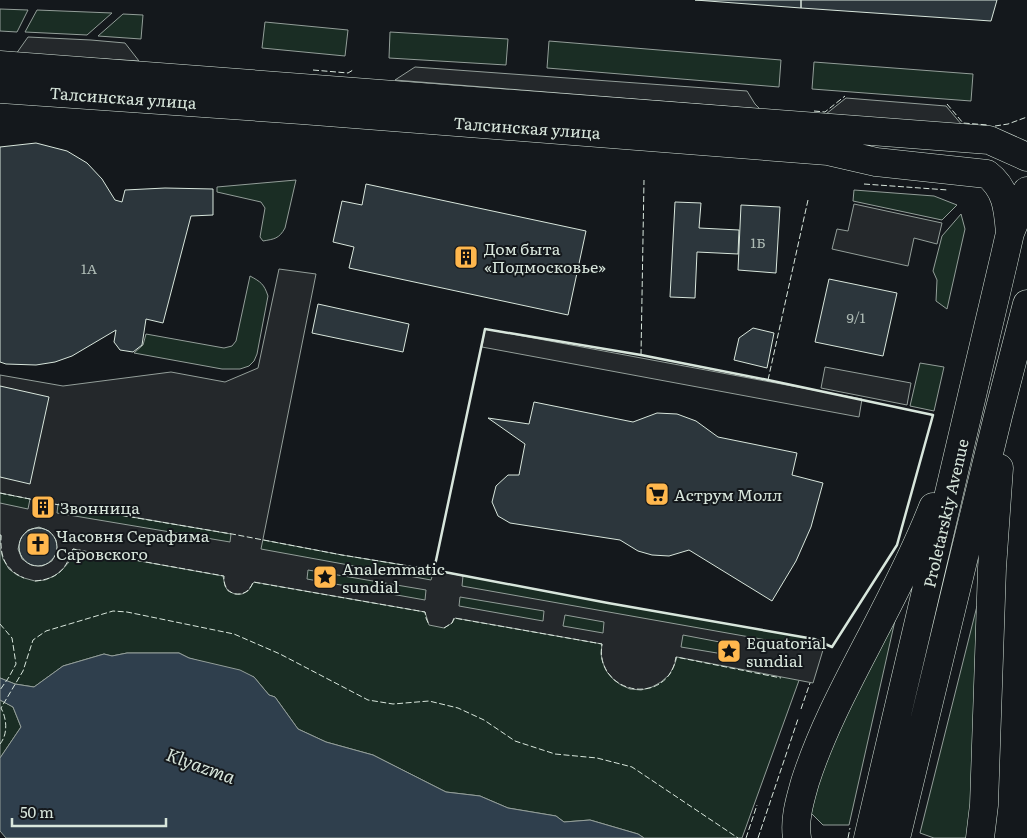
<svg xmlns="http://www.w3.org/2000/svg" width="1027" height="838" font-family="Literata,serif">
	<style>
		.green { fill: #1a2d24; stroke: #939e99; fill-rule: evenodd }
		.parking { fill: #24282b; stroke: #939e99; fill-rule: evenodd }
		.water { fill: #2f3f4d; stroke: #939e99 }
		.building { fill: #2c363c; stroke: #d8e6dc }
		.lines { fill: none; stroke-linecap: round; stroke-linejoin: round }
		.major-casing { stroke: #d8e6dc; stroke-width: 29 }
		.major { stroke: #14181c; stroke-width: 28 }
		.fence { stroke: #d8e6dc; stroke-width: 1; stroke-dasharray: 6 2.5; stroke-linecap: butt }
		.wall { stroke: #d8e6dc; stroke-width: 2.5 }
		.labels { text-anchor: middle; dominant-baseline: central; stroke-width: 4; stroke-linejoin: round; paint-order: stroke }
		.number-label { font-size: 14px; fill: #adbab4 }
		.street-label { font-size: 16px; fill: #d8e6dc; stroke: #14181c }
		.poi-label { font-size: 16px; fill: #d8e6dc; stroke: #14181c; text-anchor: start }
		.water-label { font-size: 18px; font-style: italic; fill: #d8e6dc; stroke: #14181c }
	</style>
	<rect width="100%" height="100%" fill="#14181c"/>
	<path class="green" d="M 0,9 L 28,10 L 17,32 L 0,31 Z
		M 37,10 L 112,13 L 87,35 L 25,32 Z
		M 123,14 L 143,15 L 141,39 L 98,36 Z
		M 265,22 L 348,30 L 345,56 L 262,48 Z
		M 390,32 L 508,39 L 506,65 L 389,58 Z
		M 549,41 L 781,60 L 779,87 L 547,68 Z
		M 814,62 L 973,74 L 971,101 L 812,89 Z
		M 296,180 L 285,228 C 279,239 274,239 263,241 L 260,237 L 265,208 L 261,202 L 217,192 L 217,187 Z
		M 854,190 L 934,196 L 957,205 L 942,220 L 853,201 Z
		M 961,214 L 965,229 L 947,309 L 936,301 L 937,280 L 933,271 L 942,236 Z
		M 250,276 C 261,282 264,284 268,296 L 257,354 L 254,361 L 249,366 L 240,369 L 222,369 L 134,353 L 143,345 L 146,334 L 224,348 L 232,346 L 236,341 Z
		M 920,363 L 944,367 L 934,411 L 910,406 Z
		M 0,493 L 56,504 L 232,534 L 342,555 L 434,570 L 608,603 L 814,639 L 742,838 L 644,838 L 638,834 L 590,820 L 564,822 L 556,816 L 508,808 L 480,796 L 446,792 L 373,755 L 326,742 L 298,729 L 275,697 L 269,695 L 254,677 L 189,658 L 179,653 L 127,653 L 112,656 L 104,654 L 63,666 L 34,687 L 15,684 L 0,678 ZM 39,527 C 42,529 47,530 50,532 C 57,538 58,548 54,556 C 44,575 15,564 20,543 C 21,538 23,533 28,530 C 31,529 36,528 39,527 Z
		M 977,606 L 971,808 L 967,838 L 934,838 L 920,833 Z
		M 896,616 L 849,825 L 823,825 L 809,811 L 836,731 Z
		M 0,700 L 13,707 L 21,727 L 0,758 Z"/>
	<path class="parking" d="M 28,37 L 91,40 L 125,43 L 139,61 L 16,54 Z
		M 415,67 L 747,91 L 755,104 L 760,109 L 395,80 Z
		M 846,98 L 946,106 L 962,125 L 826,114 Z
		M 854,204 L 942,223 L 937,244 L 914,238 L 908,266 L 832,249 L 837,229 L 848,231 Z
		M 279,269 L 316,274 L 261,549 L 431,580 L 434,570 L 463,576 L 462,586 L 823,650 L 813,683 L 677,657 L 674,666 L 669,675 L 661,682 L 652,687 L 641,690 L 630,689 L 621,685 L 614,680 L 607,672 L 603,663 L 601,654 L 602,644 L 455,618 L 452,623 L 444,628 L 429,625 L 425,612 L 254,582 L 248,591 L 242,594 L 235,594 L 228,591 L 225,586 L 223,576 L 73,549 L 69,562 L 61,571 L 54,576 L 45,580 L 35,581 L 24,578 L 17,575 L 9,569 L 3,559 L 0,547 L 1,536 L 0,535 L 0,503 L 28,509 L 30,499 L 0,493 L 0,375 L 63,386 L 171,372 L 225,382 L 258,368 ZM 58,504 L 231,534 L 230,542 L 57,513 ZM 39,527 L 49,531 L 56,540 L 57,551 L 52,561 L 42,566 L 31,565 L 22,559 L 18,549 L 21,538 L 28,530 ZM 308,570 L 426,590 L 425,600 L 307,579 ZM 460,597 L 544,611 L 543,621 L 459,606 ZM 565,615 L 604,622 L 603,633 L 563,626 ZM 683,635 L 725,643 L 723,654 L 681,647 Z
		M 485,329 L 862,399 L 859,417 L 482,347 Z
		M 825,367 L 911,383 L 907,405 L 821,388 Z"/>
	<path class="water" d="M 127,653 L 179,653 L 189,658 L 240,670 L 254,677 L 269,695 L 275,697 L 298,729 L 326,742 L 373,755 L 446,792 L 480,796 L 508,808 L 556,816 L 564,822 L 590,820 L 638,834 L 644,838 L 6,838 L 0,831 L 0,758 L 21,727 L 13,707 L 0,700 L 0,678 L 15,684 L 34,687 L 63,666 L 104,654 L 112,656 Z"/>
	<path class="building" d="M 695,0 L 801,0 L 801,8 Z
		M 801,0 L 997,0 L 991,21 L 801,8 Z
		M 36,143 L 67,151 L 87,163 L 102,179 L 115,200 L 122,202 L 125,190 L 165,188 L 213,189 L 213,215 L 191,216 L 163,323 L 146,319 L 142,345 L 133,352 L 120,350 L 114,342 L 116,330 L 72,356 L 55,362 L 36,365 L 6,364 L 0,362 L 0,147 Z
		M 366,184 L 586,231 L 568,315 L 349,268 L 354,247 L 333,242 L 342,201 L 362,205 Z
		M 675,202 L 701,203 L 699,228 L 739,230 L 738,254 L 697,252 L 695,298 L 670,297 Z
		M 741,205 L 780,207 L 776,273 L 738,270 Z
		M 829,279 L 897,293 L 883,356 L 815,342 Z
		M 318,304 L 409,324 L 403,352 L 312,333 Z
		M 753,328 L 774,333 L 767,368 L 734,360 L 739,338 Z
		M 0,386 L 49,397 L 30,484 L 0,477 Z
		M 534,402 L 633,422 L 657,413 L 677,414 L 696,421 L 718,437 L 797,453 L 792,475 L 823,483 L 811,527 L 796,561 L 772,601 L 689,550 L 669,556 L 652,555 L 638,551 L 620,540 L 510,523 L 498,516 L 492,502 L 496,486 L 508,475 L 519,475 L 525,444 L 488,418 L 529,424 Z
		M 35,500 L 54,504 L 52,515 L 32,511 Z
		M19 547a19 19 0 1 1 38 0a19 19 0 1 1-38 0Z"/>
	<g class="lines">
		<g class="major-casing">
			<path id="major" d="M 0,65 L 989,140 L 1027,157
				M 0,89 L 302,110 L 828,151 L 876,162 L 987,174 C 1007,189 1008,210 1010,233
				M 797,838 C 794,819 800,800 805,782 C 824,723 855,669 883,614 C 901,579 919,543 933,507
				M 868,838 L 1005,255 L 1010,233 L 1027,191
				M 896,838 L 998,416 L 1027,304
				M 980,838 L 984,805 L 992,568 L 999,468"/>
		</g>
		<use href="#major" class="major"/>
		<path class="fence" d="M 313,70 L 348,73 L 353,70
			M 947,104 L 963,123 L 988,125
			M 814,111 L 825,112 L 845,96
			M 995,126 L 1008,124 L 1027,117
			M 864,184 L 948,190
			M 641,355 L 644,180
			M 768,380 L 808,200
			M 0,493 L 35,500
			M 54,504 L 232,534 L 342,555 L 434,570
			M 0,535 L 1,535 C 0,556 4,569 24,578
			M 35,581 C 58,579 66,569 73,549 L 224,576 C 222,597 247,601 253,582 L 425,612 L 426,618 L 429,625
			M 0,624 L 12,638 L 16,664 L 9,677 L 0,690
			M 444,628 L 452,623 L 454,618 L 602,644 C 601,650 601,657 603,663 C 612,691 651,699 669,675 C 673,670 675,663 676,657 L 781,678
			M 801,709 L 810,683
			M 0,744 C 8,734 7,719 1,708 L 23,671 L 33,640 L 46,631 L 113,611 L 127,612 L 234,634 L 280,654 L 368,700 L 393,704 L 429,701 L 458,708 L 484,720 L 515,741 L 555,754 L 597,758 L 632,767 L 738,838
			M 746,838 L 757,805
			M 758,838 L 798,719
			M 848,838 L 850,828"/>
		<path class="wall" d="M 485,329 L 641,355 L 768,380 L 933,415 L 897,545 L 832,647 L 814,639 L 608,603 L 434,570 Z"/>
	</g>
	<defs>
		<g id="building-square" transform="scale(1.25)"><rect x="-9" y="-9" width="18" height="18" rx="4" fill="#ffb74d" stroke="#14181c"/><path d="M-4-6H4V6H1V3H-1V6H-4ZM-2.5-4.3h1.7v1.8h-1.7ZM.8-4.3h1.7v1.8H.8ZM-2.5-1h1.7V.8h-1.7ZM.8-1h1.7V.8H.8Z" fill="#111"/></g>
		<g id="supermarket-square" transform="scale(1.25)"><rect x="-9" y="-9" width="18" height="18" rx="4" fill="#ffb74d" stroke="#14181c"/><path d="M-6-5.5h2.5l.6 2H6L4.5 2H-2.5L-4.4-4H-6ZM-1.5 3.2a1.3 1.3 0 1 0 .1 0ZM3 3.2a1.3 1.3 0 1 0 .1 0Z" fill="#111"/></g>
		<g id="church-square" transform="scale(1.25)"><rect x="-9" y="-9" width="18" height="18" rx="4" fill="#ffb74d" stroke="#14181c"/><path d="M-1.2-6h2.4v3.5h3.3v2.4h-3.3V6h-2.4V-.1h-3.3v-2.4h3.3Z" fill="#111"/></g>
		<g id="sight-square" transform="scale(1.25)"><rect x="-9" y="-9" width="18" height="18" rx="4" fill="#ffb74d" stroke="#14181c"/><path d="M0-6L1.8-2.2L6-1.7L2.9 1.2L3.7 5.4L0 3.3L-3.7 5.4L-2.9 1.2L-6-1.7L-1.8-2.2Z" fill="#111"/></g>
	</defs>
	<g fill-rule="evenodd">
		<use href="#building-square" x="466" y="257"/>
		<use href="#supermarket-square" x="657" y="494"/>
		<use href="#building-square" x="43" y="507"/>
		<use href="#church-square" x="38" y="544"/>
		<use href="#sight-square" x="325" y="577"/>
		<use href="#sight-square" x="729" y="651"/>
	</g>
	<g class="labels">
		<g class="number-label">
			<text x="758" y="242">1Б</text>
			<text x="89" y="268">1А</text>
			<text x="856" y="317">9/1</text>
		</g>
		<g class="street-label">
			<text transform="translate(123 97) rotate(4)">Талсинская улица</text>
			<text transform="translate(527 127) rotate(4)">Талсинская улица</text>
			<text transform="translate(945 513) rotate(-77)">Proletarskiy Avenue</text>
		</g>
		<g class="poi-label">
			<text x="484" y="248">Дом быта<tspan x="484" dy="18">«Подмосковье»</tspan></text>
			<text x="674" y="494">Аструм Молл</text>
			<text x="60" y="507">Звонница</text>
			<text x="56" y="535">Часовня Серафима<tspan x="56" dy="18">Саровского</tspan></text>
			<text x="342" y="568">Analemmatic<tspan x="342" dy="18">sundial</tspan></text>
			<text x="746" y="642">Equatorial<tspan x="746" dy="18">sundial</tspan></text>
		</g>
		<g class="water-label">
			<text transform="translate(201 765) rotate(20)">Klyazma</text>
		</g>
	</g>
	<path d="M12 818v8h154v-8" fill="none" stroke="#d8e6dc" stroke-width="2.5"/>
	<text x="20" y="818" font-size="15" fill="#d8e6dc" stroke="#14181c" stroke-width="4" paint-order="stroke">50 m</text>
</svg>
